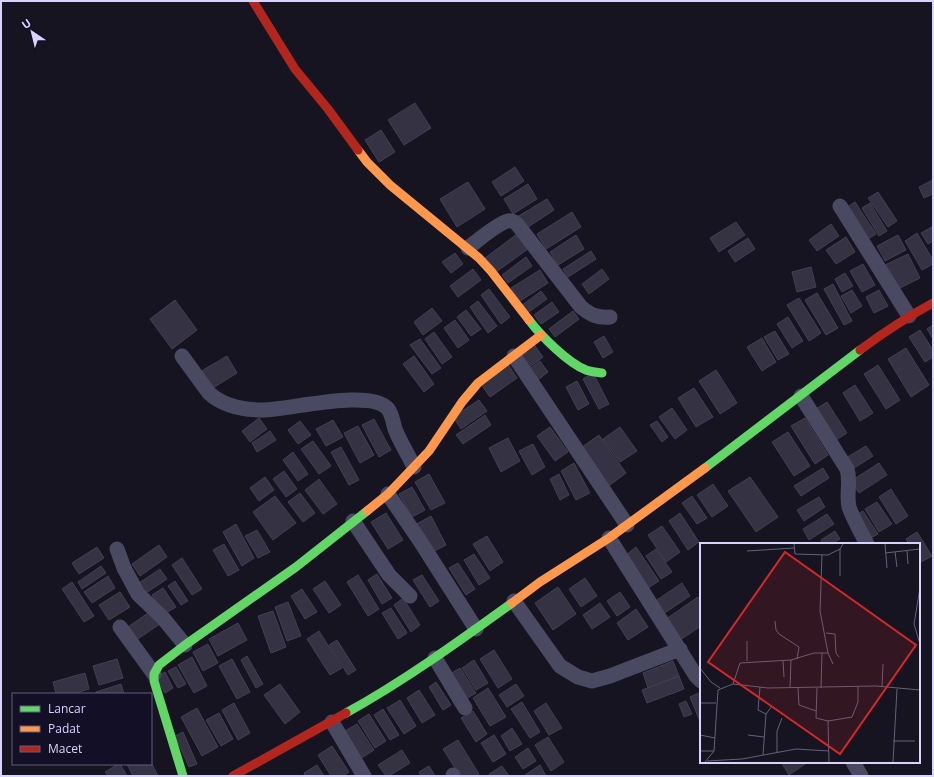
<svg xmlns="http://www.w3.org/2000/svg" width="934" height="777" font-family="'Open Sans',sans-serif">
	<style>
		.building { fill: #343243; stroke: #433f54 }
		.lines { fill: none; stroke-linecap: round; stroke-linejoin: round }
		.street { stroke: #4a4962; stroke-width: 15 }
		.fast { stroke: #63d668; stroke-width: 9 }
		.slow { stroke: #ff974d; stroke-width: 9 }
		.jam { stroke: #b3261e; stroke-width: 9 }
		.inset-road { fill: none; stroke: #64617a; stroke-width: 1 }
		.view { fill: #d62828; fill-opacity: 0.15; stroke: #d62828; stroke-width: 2 }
		.inset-edge { fill: none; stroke: #d9d4ff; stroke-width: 2 }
	</style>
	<rect width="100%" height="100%" fill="#161421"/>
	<path class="building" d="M 415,103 L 431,128 L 404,145 L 388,120 Z
		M 381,130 L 395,152 L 379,162 L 365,140 Z
		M 515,167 L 524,181 L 501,196 L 492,182 Z
		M 933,180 L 933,194 L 924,198 L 919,187 Z
		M 468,182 L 485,209 L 457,227 L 440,199 Z
		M 528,184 L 537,199 L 513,214 L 504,199 Z
		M 878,192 L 897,221 L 888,227 L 868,198 Z
		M 547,199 L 554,210 L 525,229 L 517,217 Z
		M 855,202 L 876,234 L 865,241 L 843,210 Z
		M 870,203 L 887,231 L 879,236 L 862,208 Z
		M 572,212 L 581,227 L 546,249 L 537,234 Z
		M 736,222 L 745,235 L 719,252 L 710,238 Z
		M 831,224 L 839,236 L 817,251 L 809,240 Z
		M 932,227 L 933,241 L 928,244 L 921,233 Z
		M 917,233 L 933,260 L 933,264 L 922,270 L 905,241 Z
		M 517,234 L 528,249 L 496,272 L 485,258 Z
		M 576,235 L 584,249 L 558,265 L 550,252 Z
		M 898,235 L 906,250 L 885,261 L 877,246 Z
		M 846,237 L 855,252 L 836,264 L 826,250 Z
		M 748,238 L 755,249 L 735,262 L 728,251 Z
		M 591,251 L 596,259 L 568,277 L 563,269 Z
		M 455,253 L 463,264 L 451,273 L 442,262 Z
		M 908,254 L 920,278 L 898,289 L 885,265 Z
		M 526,257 L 532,266 L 508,283 L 502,275 Z
		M 863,264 L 875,285 L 862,292 L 850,271 Z
		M 811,267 L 816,287 L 797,292 L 792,272 Z
		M 473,269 L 481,280 L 458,297 L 450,286 Z
		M 602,269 L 609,279 L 589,294 L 582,284 Z
		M 540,270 L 548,283 L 520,301 L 511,288 Z
		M 845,273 L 853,286 L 842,292 L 835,279 Z
		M 833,284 L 852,321 L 844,325 L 824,289 Z
		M 489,289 L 510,317 L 501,324 L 481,295 Z
		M 852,290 L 862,306 L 851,313 L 841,296 Z
		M 879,290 L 888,306 L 874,313 L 866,297 Z
		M 541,291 L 547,299 L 526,314 L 521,306 Z
		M 817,293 L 838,328 L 826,335 L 805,300 Z
		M 799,298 L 821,333 L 809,341 L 787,305 Z
		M 175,300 L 197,330 L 172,349 L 150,319 Z
		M 478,301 L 497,326 L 488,333 L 470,307 Z
		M 552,302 L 559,312 L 541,324 L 534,315 Z
		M 432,308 L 442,321 L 423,335 L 414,322 Z
		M 466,310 L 481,329 L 471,336 L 457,317 Z
		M 573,311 L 579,319 L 555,337 L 549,329 Z
		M 788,317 L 803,341 L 792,348 L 777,324 Z
		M 455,320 L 469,340 L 458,348 L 444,328 Z
		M 933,325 L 933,339 L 927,329 Z
		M 920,330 L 933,350 L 933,357 L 925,362 L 909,337 Z
		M 775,331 L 789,354 L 778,360 L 764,337 Z
		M 434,332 L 452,357 L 442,364 L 425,339 Z
		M 604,336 L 613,352 L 603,358 L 594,342 Z
		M 762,338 L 776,362 L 762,371 L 747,347 Z
		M 420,339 L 441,368 L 432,374 L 410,345 Z
		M 533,343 L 543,357 L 526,370 L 516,356 Z
		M 906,348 L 929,385 L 911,397 L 888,359 Z
		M 227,356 L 237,373 L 208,391 L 198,373 Z
		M 414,356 L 434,384 L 424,392 L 403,364 Z
		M 540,361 L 548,372 L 534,383 L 526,372 Z
		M 507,363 L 517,378 L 490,397 L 480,383 Z
		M 878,365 L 900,400 L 886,409 L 864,374 Z
		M 716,370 L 737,403 L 720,414 L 699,381 Z
		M 593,373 L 609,404 L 599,409 L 583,379 Z
		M 577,381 L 589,404 L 578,410 L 566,387 Z
		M 855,385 L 873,413 L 860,421 L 843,393 Z
		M 694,388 L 713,417 L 696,427 L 678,398 Z
		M 479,400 L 487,411 L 461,429 L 453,417 Z
		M 827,402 L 847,433 L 833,442 L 813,411 Z
		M 672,408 L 687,430 L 675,439 L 659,417 Z
		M 485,415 L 491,425 L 463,444 L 456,435 Z
		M 259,418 L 267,429 L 250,442 L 242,431 Z
		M 805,418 L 828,455 L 815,464 L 791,426 Z
		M 374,419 L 391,450 L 379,457 L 362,425 Z
		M 333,420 L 343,437 L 326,446 L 316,429 Z
		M 300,421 L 311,435 L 298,444 L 288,430 Z
		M 657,421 L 668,437 L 662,442 L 650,425 Z
		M 358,426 L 374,455 L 360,463 L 344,433 Z
		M 550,427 L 568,452 L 555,461 L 537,436 Z
		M 620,427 L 637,451 L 620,462 L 603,439 Z
		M 270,431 L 276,440 L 257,452 L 252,443 Z
		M 788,432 L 810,466 L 794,476 L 772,442 Z
		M 599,435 L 626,473 L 606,488 L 578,450 Z
		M 508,438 L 520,461 L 501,472 L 489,448 Z
		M 313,441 L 331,466 L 319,474 L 301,449 Z
		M 533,444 L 545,467 L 532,475 L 519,451 Z
		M 866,446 L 873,456 L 851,470 L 844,459 Z
		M 341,447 L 359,480 L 349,485 L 331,452 Z
		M 293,452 L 308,474 L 298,481 L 283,460 Z
		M 574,463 L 590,493 L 576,500 L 561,471 Z
		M 879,463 L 887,475 L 859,493 L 851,481 Z
		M 823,468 L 829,478 L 801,496 L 794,486 Z
		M 284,471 L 297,489 L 286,497 L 273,479 Z
		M 429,474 L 445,503 L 431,510 L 415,482 Z
		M 559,474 L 569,495 L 560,500 L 550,479 Z
		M 265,477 L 274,490 L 259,501 L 250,488 Z
		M 750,477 L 778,517 L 756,532 L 728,491 Z
		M 319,479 L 337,504 L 323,514 L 305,490 Z
		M 713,484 L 728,506 L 712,517 L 697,495 Z
		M 412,487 L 425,510 L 412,517 L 399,494 Z
		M 891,489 L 908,516 L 896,524 L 879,497 Z
		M 300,493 L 315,513 L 303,522 L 288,502 Z
		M 275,496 L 296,523 L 273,540 L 253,512 Z
		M 692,496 L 707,518 L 697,524 L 682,503 Z
		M 819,497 L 825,507 L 804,521 L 797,510 Z
		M 877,502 L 892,524 L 879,532 L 865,509 Z
		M 863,511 L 878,534 L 869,539 L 854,516 Z
		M 386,513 L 403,540 L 388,549 L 371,522 Z
		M 680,513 L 699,542 L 688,550 L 669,521 Z
		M 827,514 L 834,524 L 809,540 L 803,529 Z
		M 431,516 L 446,545 L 431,553 L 415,525 Z
		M 236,524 L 254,558 L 242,566 L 223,532 Z
		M 662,526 L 680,552 L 666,562 L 648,535 Z
		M 257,530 L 270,552 L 258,558 L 245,536 Z
		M 835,531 L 840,539 L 832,544 L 823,544 L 821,540 Z
		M 917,532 L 932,556 L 921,562 L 919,559 L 919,544 L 909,544 L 906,539 Z
		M 487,536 L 503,562 L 490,571 L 473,544 Z
		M 224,544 L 239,570 L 228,576 L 213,550 Z
		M 159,545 L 167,557 L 140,576 L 132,564 Z
		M 97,547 L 104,558 L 79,574 L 72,563 Z
		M 636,547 L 659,581 L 648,588 L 626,555 Z
		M 656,549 L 672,572 L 661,579 L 646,556 Z
		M 474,554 L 490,578 L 479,585 L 464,560 Z
		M 182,558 L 202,589 L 192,595 L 172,565 Z
		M 458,563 L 475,589 L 466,595 L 449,568 Z
		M 101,566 L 106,573 L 82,589 L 78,582 Z
		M 160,569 L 167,579 L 143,595 L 136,585 Z
		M 377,574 L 392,598 L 382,604 L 368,580 Z
		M 358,575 L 379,609 L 368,616 L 347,582 Z
		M 422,575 L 439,601 L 430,607 L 413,580 Z
		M 108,576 L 115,588 L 92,603 L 84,592 Z
		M 585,578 L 597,596 L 581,607 L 569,589 Z
		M 175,581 L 188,601 L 181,605 L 168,586 Z
		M 325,581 L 341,605 L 329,613 L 313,589 Z
		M 72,582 L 94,616 L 84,622 L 62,589 Z
		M 682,583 L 690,596 L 663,614 L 654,602 Z
		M 558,587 L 576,614 L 553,630 L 535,603 Z
		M 163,588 L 176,607 L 164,614 L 152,595 Z
		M 302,589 L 317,612 L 305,619 L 291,596 Z
		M 120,592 L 130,607 L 109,620 L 99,605 Z
		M 620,592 L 630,607 L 617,616 L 607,601 Z
		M 698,597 L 701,602 L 701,626 L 680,640 L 666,619 Z
		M 403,598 L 420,625 L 411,632 L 394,605 Z
		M 288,602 L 301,636 L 287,641 L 275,607 Z
		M 600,603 L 610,617 L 592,629 L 583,615 Z
		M 391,608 L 407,633 L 398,639 L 382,613 Z
		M 636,609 L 648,627 L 628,640 L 617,623 Z
		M 151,611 L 160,624 L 133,642 L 125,629 Z
		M 273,611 L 286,647 L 271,653 L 258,616 Z
		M 238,623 L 247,640 L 218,656 L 209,639 Z
		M 319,631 L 342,668 L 330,675 L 307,639 Z
		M 337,640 L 356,670 L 348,675 L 329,645 Z
		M 208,644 L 218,663 L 203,671 L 193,652 Z
		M 494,650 L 512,679 L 498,688 L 480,659 Z
		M 247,656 L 263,684 L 256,688 L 241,660 Z
		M 192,657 L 207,686 L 194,693 L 178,665 Z
		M 117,659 L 123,678 L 99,685 L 93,666 Z
		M 232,659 L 250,692 L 237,699 L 219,666 Z
		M 474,660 L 488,683 L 476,690 L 462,668 Z
		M 673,661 L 679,676 L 648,688 L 643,673 Z
		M 176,667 L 186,684 L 178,688 L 168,671 Z
		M 460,668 L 476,693 L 464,700 L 448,675 Z
		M 165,672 L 173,688 L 165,693 L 156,677 Z
		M 85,673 L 89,689 L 72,694 L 56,694 L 53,682 Z
		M 679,676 L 684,689 L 647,703 L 642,690 Z
		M 436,682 L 451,705 L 443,710 L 429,687 Z
		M 121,684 L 124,694 L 96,694 L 96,692 Z
		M 280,684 L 300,712 L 285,724 L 264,695 Z
		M 516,684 L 524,696 L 507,707 L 499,695 Z
		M 488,688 L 506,717 L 490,726 L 473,698 Z
		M 419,690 L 435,715 L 422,723 L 407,698 Z
		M 701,692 L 701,719 L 699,719 L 690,697 Z
		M 400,700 L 416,726 L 404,734 L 387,708 Z
		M 686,701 L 692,714 L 684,717 L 679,704 Z
		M 522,702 L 540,732 L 530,738 L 511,709 Z
		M 234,703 L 250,733 L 238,740 L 222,710 Z
		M 546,703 L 562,728 L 549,735 L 534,711 Z
		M 197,708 L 218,747 L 202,756 L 181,717 Z
		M 383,709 L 399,735 L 390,740 L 374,715 Z
		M 473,711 L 487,734 L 476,742 L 461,718 Z
		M 219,713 L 233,739 L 221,746 L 206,720 Z
		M 369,714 L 386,741 L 375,748 L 358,721 Z
		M 357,724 L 374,750 L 357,761 L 340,734 Z
		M 512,728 L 522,744 L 510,751 L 501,736 Z
		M 183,732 L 197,764 L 189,767 L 175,736 Z
		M 494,735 L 506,754 L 493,762 L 481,743 Z
		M 548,737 L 564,762 L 551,771 L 535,745 Z
		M 458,740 L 479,774 L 476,776 L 460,776 L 443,749 Z
		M 332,746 L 349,772 L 343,776 L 331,776 L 318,755 Z
		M 528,748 L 536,761 L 523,769 L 515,757 Z
		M 402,750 L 410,763 L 389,776 L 386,776 L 378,765 Z
		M 151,762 L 158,776 L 133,776 L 127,764 L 151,764 Z
		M 781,762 L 808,762 L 789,775 Z
		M 118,764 L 120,764 L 127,776 L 108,776 L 105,772 Z
		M 317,765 L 324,776 L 305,776 L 304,773 Z
		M 540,765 L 546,776 L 526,776 L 525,775 Z
		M 429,766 L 435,776 L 421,776 L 419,772 Z
		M 502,766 L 509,776 L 490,776 L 489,774 Z"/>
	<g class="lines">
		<path class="street" d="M 840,206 L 909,316
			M 468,248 C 477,241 498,223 508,221 C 512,220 514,222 517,224 L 581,307 C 591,315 597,318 610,317
			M 182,356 L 209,393 C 223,406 244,410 263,410 C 288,410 372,388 388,409 C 392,414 393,422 395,429 C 400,442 408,454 414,467
			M 514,356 L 627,525
			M 801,396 L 847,469 C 851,482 846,494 849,507 C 853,519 861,532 867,544
			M 388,494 L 420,541 L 476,629
			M 353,521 L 389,575 L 410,596
			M 609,538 L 696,676 L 701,681
			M 117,549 L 124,568 L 138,594 L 163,618 L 185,645
			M 514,601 L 560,666 L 578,677 L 592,681 L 610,676 L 680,649
			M 120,627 L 154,674
			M 435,658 L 465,708
			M 332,722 L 364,776
			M 853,762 L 861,776
			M 453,775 L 453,776"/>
		<path class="fast" d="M 529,320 C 541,336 568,363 586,370 C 591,372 597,372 602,373
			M 705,468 L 860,350
			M 346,713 C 404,681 458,642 512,603
			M 183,776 L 154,681 L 154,674 L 159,665 L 185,645 L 296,567 L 367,511"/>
		<path class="slow" d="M 358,150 L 367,162 L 390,185 L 479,258 L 491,271 L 529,320
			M 367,511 L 388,494 L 429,451 L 462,402 L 478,383 L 541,335
			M 512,603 L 540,582 L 609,538 L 705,468"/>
		<path class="jam" d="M 253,1 L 295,69 L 328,109 L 358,150
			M 860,350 C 883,333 907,317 933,303
			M 233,776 L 346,713"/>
	</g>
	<g transform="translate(700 543)">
		<rect width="220" height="220" fill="#161421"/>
		<path class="inset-road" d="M 94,1 L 95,11 L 128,12 L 140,6M 185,1 L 187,25M 47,8 L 94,5M 207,8 L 208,21M 195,9 L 197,24M 185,10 L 220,6M 122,12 L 120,68 L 128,110 L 133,121M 220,17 L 220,1M 140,33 L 140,6 L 143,1M 220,45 L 214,81 L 220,101M 75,78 L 76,87 L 79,91 L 99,104 L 97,116M 126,90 L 135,91 L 136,110 L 139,114M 47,98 L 47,118M 83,118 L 84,134M 0,125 L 11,139 L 20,145M 33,141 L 68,145 L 176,143 L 220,147M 182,143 L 183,121M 60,144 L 58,167 L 66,171M 90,145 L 91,117M 98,145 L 99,162 L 116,168M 117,145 L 116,175 L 128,178 L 152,174 L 158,159 L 158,144M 121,145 L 122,110M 0,160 L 16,160M 128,178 L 129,219M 0,192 L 15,195M 48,192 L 64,194M 193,198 L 215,198M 0,208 L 14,208M 77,209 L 77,188 L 82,175M 63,212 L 66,171 L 72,163M 7,218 L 42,216 L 96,206 L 129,208M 5,219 L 14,208 L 18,147 L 33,141 L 40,120 L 91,117 L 114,110 L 128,110M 193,219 L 197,146"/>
		<path class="view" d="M 85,9 L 216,102 L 140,211 L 8,119 Z"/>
		<rect width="220" height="220" class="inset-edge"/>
	</g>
	<rect width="934" height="777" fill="none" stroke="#d9d4ff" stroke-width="4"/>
	<rect x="12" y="693" width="140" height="72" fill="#130f26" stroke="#625e7d"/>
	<rect x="20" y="706" width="20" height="6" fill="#63d668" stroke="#625e7d"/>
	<text x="48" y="713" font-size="12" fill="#d9d4ff">Lancar</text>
	<rect x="20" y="726" width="20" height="6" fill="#ff974d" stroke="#625e7d"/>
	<text x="48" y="733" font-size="12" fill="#d9d4ff">Padat</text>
	<rect x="20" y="746" width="20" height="6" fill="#b3261e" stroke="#625e7d"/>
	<text x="48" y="753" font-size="12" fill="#d9d4ff">Macet</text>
	<g transform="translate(32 32) rotate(325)" stroke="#130f26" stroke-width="3" paint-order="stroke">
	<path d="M0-3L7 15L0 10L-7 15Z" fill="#d9d4ff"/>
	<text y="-6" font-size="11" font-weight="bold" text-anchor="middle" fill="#d9d4ff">U</text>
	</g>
</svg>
